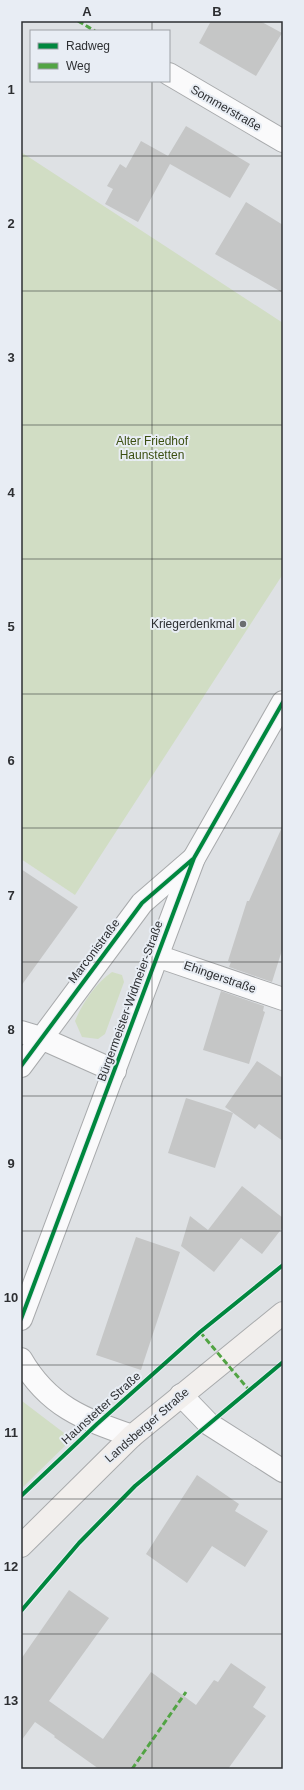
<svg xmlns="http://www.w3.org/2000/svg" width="304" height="1790" font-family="Helvetica,sans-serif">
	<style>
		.green { fill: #d1ddc4 }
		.building { fill: #c5c6c6 }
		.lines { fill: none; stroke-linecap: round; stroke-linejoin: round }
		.minor-casing { stroke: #a8aaac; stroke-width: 24 }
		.tertiary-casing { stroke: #a8aaac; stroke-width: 24 }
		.secondary-casing { stroke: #a8aaac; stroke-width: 24 }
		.minor { stroke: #fafafb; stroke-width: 22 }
		.tertiary { stroke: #fafafb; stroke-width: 22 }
		.secondary { stroke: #f2efed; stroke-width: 22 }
		.quiet { stroke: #52a444; stroke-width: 3; stroke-dasharray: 6 3; stroke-linecap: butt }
		.cycleway-casing { stroke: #e8edf4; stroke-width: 6 }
		.cycleway { stroke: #00873e; stroke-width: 4 }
		.grid { fill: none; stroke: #2d2f32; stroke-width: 1; stroke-opacity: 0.55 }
		.poi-dot { fill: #6b6d70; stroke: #e8edf4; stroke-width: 1.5 }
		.labels { text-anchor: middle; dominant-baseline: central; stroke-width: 4; stroke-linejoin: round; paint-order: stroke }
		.street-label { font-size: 12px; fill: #2d2f32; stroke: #e8edf4 }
		.park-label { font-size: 12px; fill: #3c4f12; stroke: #e8edf4 }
		.poi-label { font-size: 12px; fill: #2d2f32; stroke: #e8edf4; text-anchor: end }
		.neatline { fill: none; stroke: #2d2f32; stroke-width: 1.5 }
		.grid-label { font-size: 13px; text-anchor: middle; font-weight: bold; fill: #2d2f32 }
	</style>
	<rect width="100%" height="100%" fill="#dee1e4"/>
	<path class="green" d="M 21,152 L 283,323 L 283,574 L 75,895 L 21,859 Z
		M 112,972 L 122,975 L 124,982 L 105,1034 L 98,1039 L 82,1037 L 75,1021 C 83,1002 96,983 112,972 Z
		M 22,1401 L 72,1439 L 21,1489 L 21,1402 Z"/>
	<path class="building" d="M 211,21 L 260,21 L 282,33 L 256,76 L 199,43 Z
		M 186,126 L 250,164 L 230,198 L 170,164 L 138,222 L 105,204 L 113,189 L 107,186 L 120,164 L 126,168 L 141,141 L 168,156 Z
		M 246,202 L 283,225 L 283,293 L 215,254 Z
		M 283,825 L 283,947 L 272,982 L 229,967 L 231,962 L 228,961 L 247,901 L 249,901 Z
		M 21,869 L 78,907 L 21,986 Z
		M 221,991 L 264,1006 L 263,1011 L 265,1012 L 249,1064 L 203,1050 Z
		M 257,1061 L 283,1078 L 283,1141 L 259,1124 L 255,1129 L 225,1107 Z
		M 186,1098 L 233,1113 L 215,1168 L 168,1153 Z
		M 242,1186 L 283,1218 L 283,1227 L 262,1254 L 241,1238 L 214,1272 L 181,1246 L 190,1216 L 208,1230 Z
		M 136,1237 L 180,1252 L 141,1370 L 96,1355 Z
		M 197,1475 L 239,1504 L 235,1511 L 268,1531 L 245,1567 L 212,1546 L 187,1583 L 146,1554 Z
		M 69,1590 L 109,1618 L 49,1701 L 103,1739 L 151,1672 L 196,1705 L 214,1680 L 218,1682 L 231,1663 L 266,1687 L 253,1707 L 266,1716 L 228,1769 L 99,1769 L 54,1737 L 55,1736 L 35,1722 L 21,1741 L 21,1659 Z"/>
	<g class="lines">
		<g class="minor-casing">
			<path id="minor" d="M 169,74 L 283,141
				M 157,956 L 283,999
				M 21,1032 L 41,1038 L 115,1071
				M 21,1066 L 142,903 L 194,858
				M 181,1395 L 209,1424 L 283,1471"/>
		</g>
		<g class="tertiary-casing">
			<path id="tertiary" d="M 21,1319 L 194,858 L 283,702
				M 21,1359 C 48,1406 83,1419 132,1436"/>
		</g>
		<g class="secondary-casing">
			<path id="secondary" d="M 21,1546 L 132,1436 L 283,1313"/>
		</g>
		<use href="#minor" class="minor"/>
		<use href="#tertiary" class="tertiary"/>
		<use href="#secondary" class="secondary"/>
		<path class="quiet" d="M 78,21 L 95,31
			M 200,1332 L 249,1390
			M 132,1769 L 186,1692"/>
		<g class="cycleway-casing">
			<path id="cycleway" d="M 21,1066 L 142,903 L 193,859
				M 21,1319 L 194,858 L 283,702
				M 21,1496 L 97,1424 L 200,1332 L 283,1265
				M 21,1611 L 79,1543 L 135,1486 L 283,1362"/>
		</g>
		<use href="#cycleway" class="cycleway"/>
	</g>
	<path class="grid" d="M 152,21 L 152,31M 152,81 L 152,1769M 21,156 L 283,156M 21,291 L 283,291M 21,425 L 283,425M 21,559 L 283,559M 21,694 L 283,694M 21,828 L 283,828M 21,962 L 283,962M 21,1096 L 283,1096M 21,1231 L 283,1231M 21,1365 L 283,1365M 21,1499 L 283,1499M 21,1634 L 283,1634"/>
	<circle class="poi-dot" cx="243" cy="624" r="4"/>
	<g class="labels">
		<g class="street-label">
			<text transform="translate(226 108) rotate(30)">Sommerstraße</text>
			<text transform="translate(94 951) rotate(-53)">Marconistraße</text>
			<text transform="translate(220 977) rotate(19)">Ehingerstraße</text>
			<text transform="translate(130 1001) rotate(-70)">Bürgermeister-Widmeier-Straße</text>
			<text transform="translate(101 1408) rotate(-42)">Haunstetter Straße</text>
			<text transform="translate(147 1425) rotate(-41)">Landsberger Straße</text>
		</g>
		<g class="park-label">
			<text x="152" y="441">Alter Friedhof<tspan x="152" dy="14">Haunstetten</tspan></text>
		</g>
		<g class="poi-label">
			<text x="235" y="624">Kriegerdenkmal</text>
		</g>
	</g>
	<rect width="304" height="1790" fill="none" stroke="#e8edf4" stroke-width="44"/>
	<rect x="30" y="30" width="140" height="52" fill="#e8edf4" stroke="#9da1a6"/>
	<rect x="38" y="43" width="20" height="6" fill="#00873e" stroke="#9da1a6"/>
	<text x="66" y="50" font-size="12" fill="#2d2f32">Radweg</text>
	<rect x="38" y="63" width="20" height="6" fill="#52a444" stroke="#9da1a6"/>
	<text x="66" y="70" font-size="12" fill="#2d2f32">Weg</text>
	<rect x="22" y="22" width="260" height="1746" class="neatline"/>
	<g class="grid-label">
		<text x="87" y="16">A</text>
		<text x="217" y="16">B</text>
		<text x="11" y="94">1</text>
		<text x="11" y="228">2</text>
		<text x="11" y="362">3</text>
		<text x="11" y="497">4</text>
		<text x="11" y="631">5</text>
		<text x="11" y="765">6</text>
		<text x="11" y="900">7</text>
		<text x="11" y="1034">8</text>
		<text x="11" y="1168">9</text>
		<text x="11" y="1302">10</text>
		<text x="11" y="1437">11</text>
		<text x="11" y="1571">12</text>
		<text x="11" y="1705">13</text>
	</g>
</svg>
